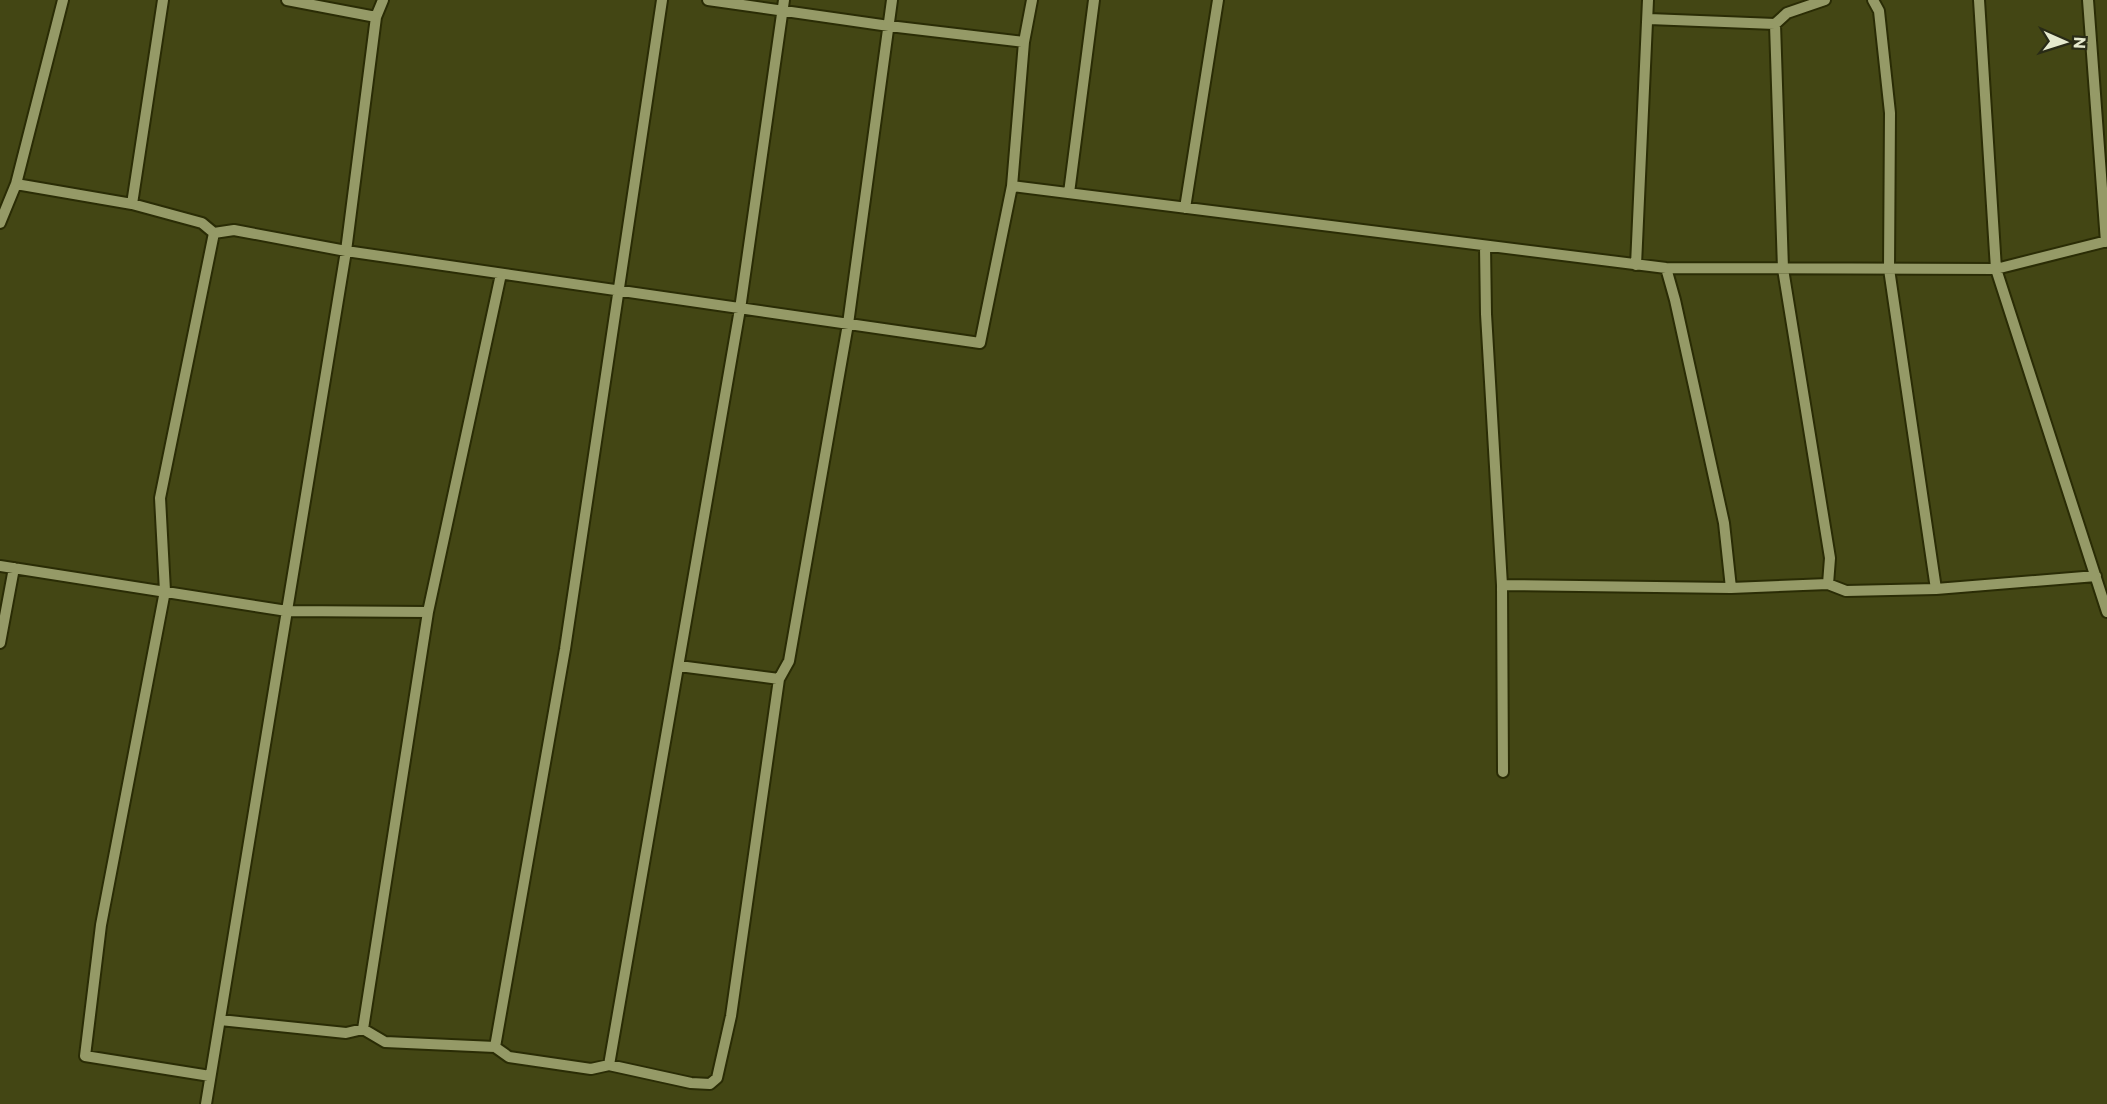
<svg xmlns="http://www.w3.org/2000/svg" width="2107" height="1104" font-family="Commissioner,sans-serif">
	<style>
		.lines { fill: none; stroke-linecap: round; stroke-linejoin: round }
		.minor-casing { stroke: #2a2c05; stroke-width: 14 }
		.minor { stroke: #959a67; stroke-width: 10 }
	</style>
	<rect width="100%" height="100%" fill="#434614"/>
	<g class="lines">
		<g class="minor-casing">
			<path id="minor" d="M 287,0 L 376,17
				M 708,0 L 889,26 L 1024,42
				M 1873,0 L 1879,11 L 1890,113 L 1889,269 L 1936,589
				M 1979,0 L 1996,269 L 2107,612
				M 2088,0 L 2106,242
				M 1649,19 L 1775,24 L 1787,13 L 1825,0
				M 1775,24 L 1783,269 L 1830,558 L 1828,584
				M 16,184 L 132,204 L 202,223 L 214,233 L 234,230 L 346,251 L 980,343 L 1012,186 L 1666,268 L 1996,269 L 2107,241
				M 1012,186 L 1024,42 L 1032,0
				M 1069,193 L 1094,0
				M 132,204 L 163,0
				M 1185,208 L 1218,0
				M 0,223 L 16,184 L 63,0
				M 1485,246 L 1486,314 L 1502,585 L 1503,772
				M 1636,265 L 1648,0
				M 1666,268 L 1675,300 L 1724,523 L 1731,588
				M 0,566 L 287,611 L 428,612
				M 1502,585 L 1731,588 L 1828,584 L 1846,591 L 1936,589 L 2096,576
				M 0,643 L 14,568
				M 679,666 L 779,679
				M 220,1020 L 346,1033 L 363,1029 L 385,1042 L 495,1047 L 509,1057 L 591,1069 L 609,1065 L 691,1083 L 710,1084 L 717,1078 L 731,1016 L 779,679 L 789,661 L 848,324 L 892,0
				M 363,1029 L 428,612 L 501,274
				M 495,1047 L 565,649 L 662,0
				M 609,1065 L 740,309 L 784,0
				M 210,1076 L 85,1056 L 101,925 L 165,591 L 160,498 L 214,233
				M 206,1104 L 346,251 L 376,17 L 383,0"/>
		</g>
		<use href="#minor" class="minor"/>
	</g>
	<g transform="translate(2065 42) rotate(93)" stroke="#292b16" stroke-width="4.5" paint-order="stroke">
	<path d="M0-4.5L10 22L0 15L-10 22Z" fill="#e5e9ce"/>
	<text y="-9" font-size="16" font-weight="bold" text-anchor="middle" fill="#e5e9ce">N</text>
	</g>
</svg>
